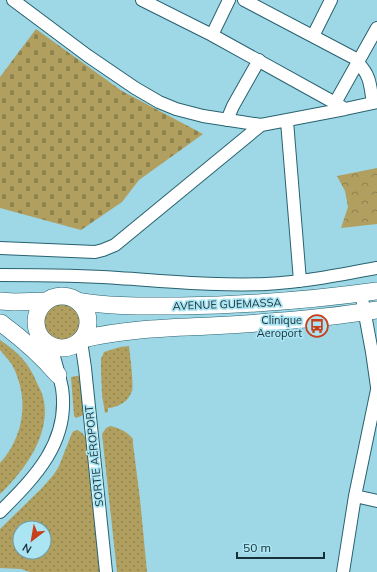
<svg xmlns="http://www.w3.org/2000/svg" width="377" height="572" font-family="Mulish,sans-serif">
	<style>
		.grass { fill: url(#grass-dots); fill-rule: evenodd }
		.cemetery { fill: url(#cemetery-stones) }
		.park { fill: url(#park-crowns) }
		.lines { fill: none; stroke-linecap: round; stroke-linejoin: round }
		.street-casing { stroke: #28626f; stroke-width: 14 }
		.secondary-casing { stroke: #28626f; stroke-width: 18 }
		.street { stroke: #fff; stroke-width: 12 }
		.secondary { stroke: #fff; stroke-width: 17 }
		.labels { text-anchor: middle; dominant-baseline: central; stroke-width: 3.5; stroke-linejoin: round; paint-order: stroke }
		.street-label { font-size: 11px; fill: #172f35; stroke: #abe5f4 }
		.poi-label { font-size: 11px; fill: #172f35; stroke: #abe5f4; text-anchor: end }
	</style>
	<defs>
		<pattern id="grass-dots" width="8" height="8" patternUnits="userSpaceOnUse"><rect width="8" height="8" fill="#b09f5f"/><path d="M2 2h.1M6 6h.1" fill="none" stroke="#8e824f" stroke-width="1.8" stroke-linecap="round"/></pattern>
		<pattern id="cemetery-stones" width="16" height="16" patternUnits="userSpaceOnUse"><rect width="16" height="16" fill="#b09f5f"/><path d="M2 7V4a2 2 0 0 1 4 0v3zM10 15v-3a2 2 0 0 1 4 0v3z" fill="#8e824f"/></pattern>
		<pattern id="park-crowns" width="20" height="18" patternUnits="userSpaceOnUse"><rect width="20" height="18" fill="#b09f5f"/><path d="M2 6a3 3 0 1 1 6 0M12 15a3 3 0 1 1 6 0" fill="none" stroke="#8e824f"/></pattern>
	</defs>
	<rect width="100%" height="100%" fill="#9ed8e7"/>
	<path class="grass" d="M43 323a19 19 0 1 1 38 0a19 19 0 1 1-38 0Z
		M 0,340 C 18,352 29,363 37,383 C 40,389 43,395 44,401 C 50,436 24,471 0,494 L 0,463 C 21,440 28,408 18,379 C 16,373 14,367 10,362 C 7,358 3,354 0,350 Z
		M 129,346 C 130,355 134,385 132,391 C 128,402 119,407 108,408 L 108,412 L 105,413 L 102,395 L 101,369 L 101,359 L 104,352 L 120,347 Z
		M 82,375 L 86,414 L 76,418 L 74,416 L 71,377 Z
		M 110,426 C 119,428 127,431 133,439 L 133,444 L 140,499 L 147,572 L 117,572 L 102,434 L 106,428 Z
		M 77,430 C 87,434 87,443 88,452 L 101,572 L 30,572 L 21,569 L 0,568 L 0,529 L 42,488 C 48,481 55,474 59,466 L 72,433 L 74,431 ZM 20,528 L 44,528 L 44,552 L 20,552 Z"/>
	<path class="cemetery" d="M 36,29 L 122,91 L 203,134 L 139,180 L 122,202 L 81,230 L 0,208 L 0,77 Z"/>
	<path class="park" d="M 377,168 L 377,224 L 341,228 L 348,207 L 345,191 L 337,176 Z"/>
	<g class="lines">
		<g class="street-casing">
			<path id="street" d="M 13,0 L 88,56 L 135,88 L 159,102 L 176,109 L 203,116 L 261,125 L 345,109 L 377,102
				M 142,0 L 212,35 L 335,103 L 345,109
				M 244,0 L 358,60
				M 212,35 L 229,0
				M 313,36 L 331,0
				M 358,63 C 371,76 370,86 373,103
				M 335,103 L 377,28
				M 227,120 L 233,106 L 259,60
				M 287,121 L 300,281
				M 0,248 L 95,252 L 103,250 L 115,245 L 261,125
				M 0,275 C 39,275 79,275 118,278 C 167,281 217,286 266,284 C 304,282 340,275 377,268
				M 361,293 L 372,352 L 377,387
				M 81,341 L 85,368 L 106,572
				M 355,496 L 377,501
				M 0,512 C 35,477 70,442 62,388 C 59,374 55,360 51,347
				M 343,572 L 355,496 L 377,390"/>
		</g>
		<g class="secondary-casing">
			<path id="secondary" d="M36 322a26 26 0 1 1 52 0a26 26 0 1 1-52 0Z
				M 0,301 L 14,302 L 47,301
				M 77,301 C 111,307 145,306 180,306 C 246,305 312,300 377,291
				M 1,323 C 24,340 40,354 58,375
				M 83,339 C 125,329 168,328 210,326 C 266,323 322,319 377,310"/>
		</g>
		<use href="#street" class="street"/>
		<use href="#secondary" class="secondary"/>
	</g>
	<defs>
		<g id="bus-ring" transform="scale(1.15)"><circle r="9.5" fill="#abe5f4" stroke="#c93f1b" stroke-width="1.5"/><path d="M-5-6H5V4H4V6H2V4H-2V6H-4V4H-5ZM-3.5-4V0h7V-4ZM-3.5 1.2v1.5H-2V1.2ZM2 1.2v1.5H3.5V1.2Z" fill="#c93f1b"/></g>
	</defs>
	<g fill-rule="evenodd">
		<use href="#bus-ring" x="317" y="326"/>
	</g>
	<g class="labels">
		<g class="street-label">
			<text transform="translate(227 304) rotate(-2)">AVENUE GUEMASSA</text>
			<text transform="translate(94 456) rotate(-96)">SORTIE AÉROPORT</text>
		</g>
		<g class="poi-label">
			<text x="302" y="320">Clinique<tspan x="302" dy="13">Aeroport</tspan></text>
		</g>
	</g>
	<g transform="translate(32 540) rotate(211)"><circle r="19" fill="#abe5f4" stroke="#709ca8"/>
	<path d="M0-3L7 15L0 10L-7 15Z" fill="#c93f1b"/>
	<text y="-6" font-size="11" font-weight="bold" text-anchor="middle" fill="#172f35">N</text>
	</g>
	<path d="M237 552v6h87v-6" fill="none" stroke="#172f35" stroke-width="2"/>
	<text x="243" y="552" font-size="12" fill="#172f35" stroke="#abe5f4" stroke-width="3" paint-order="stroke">50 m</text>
</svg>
